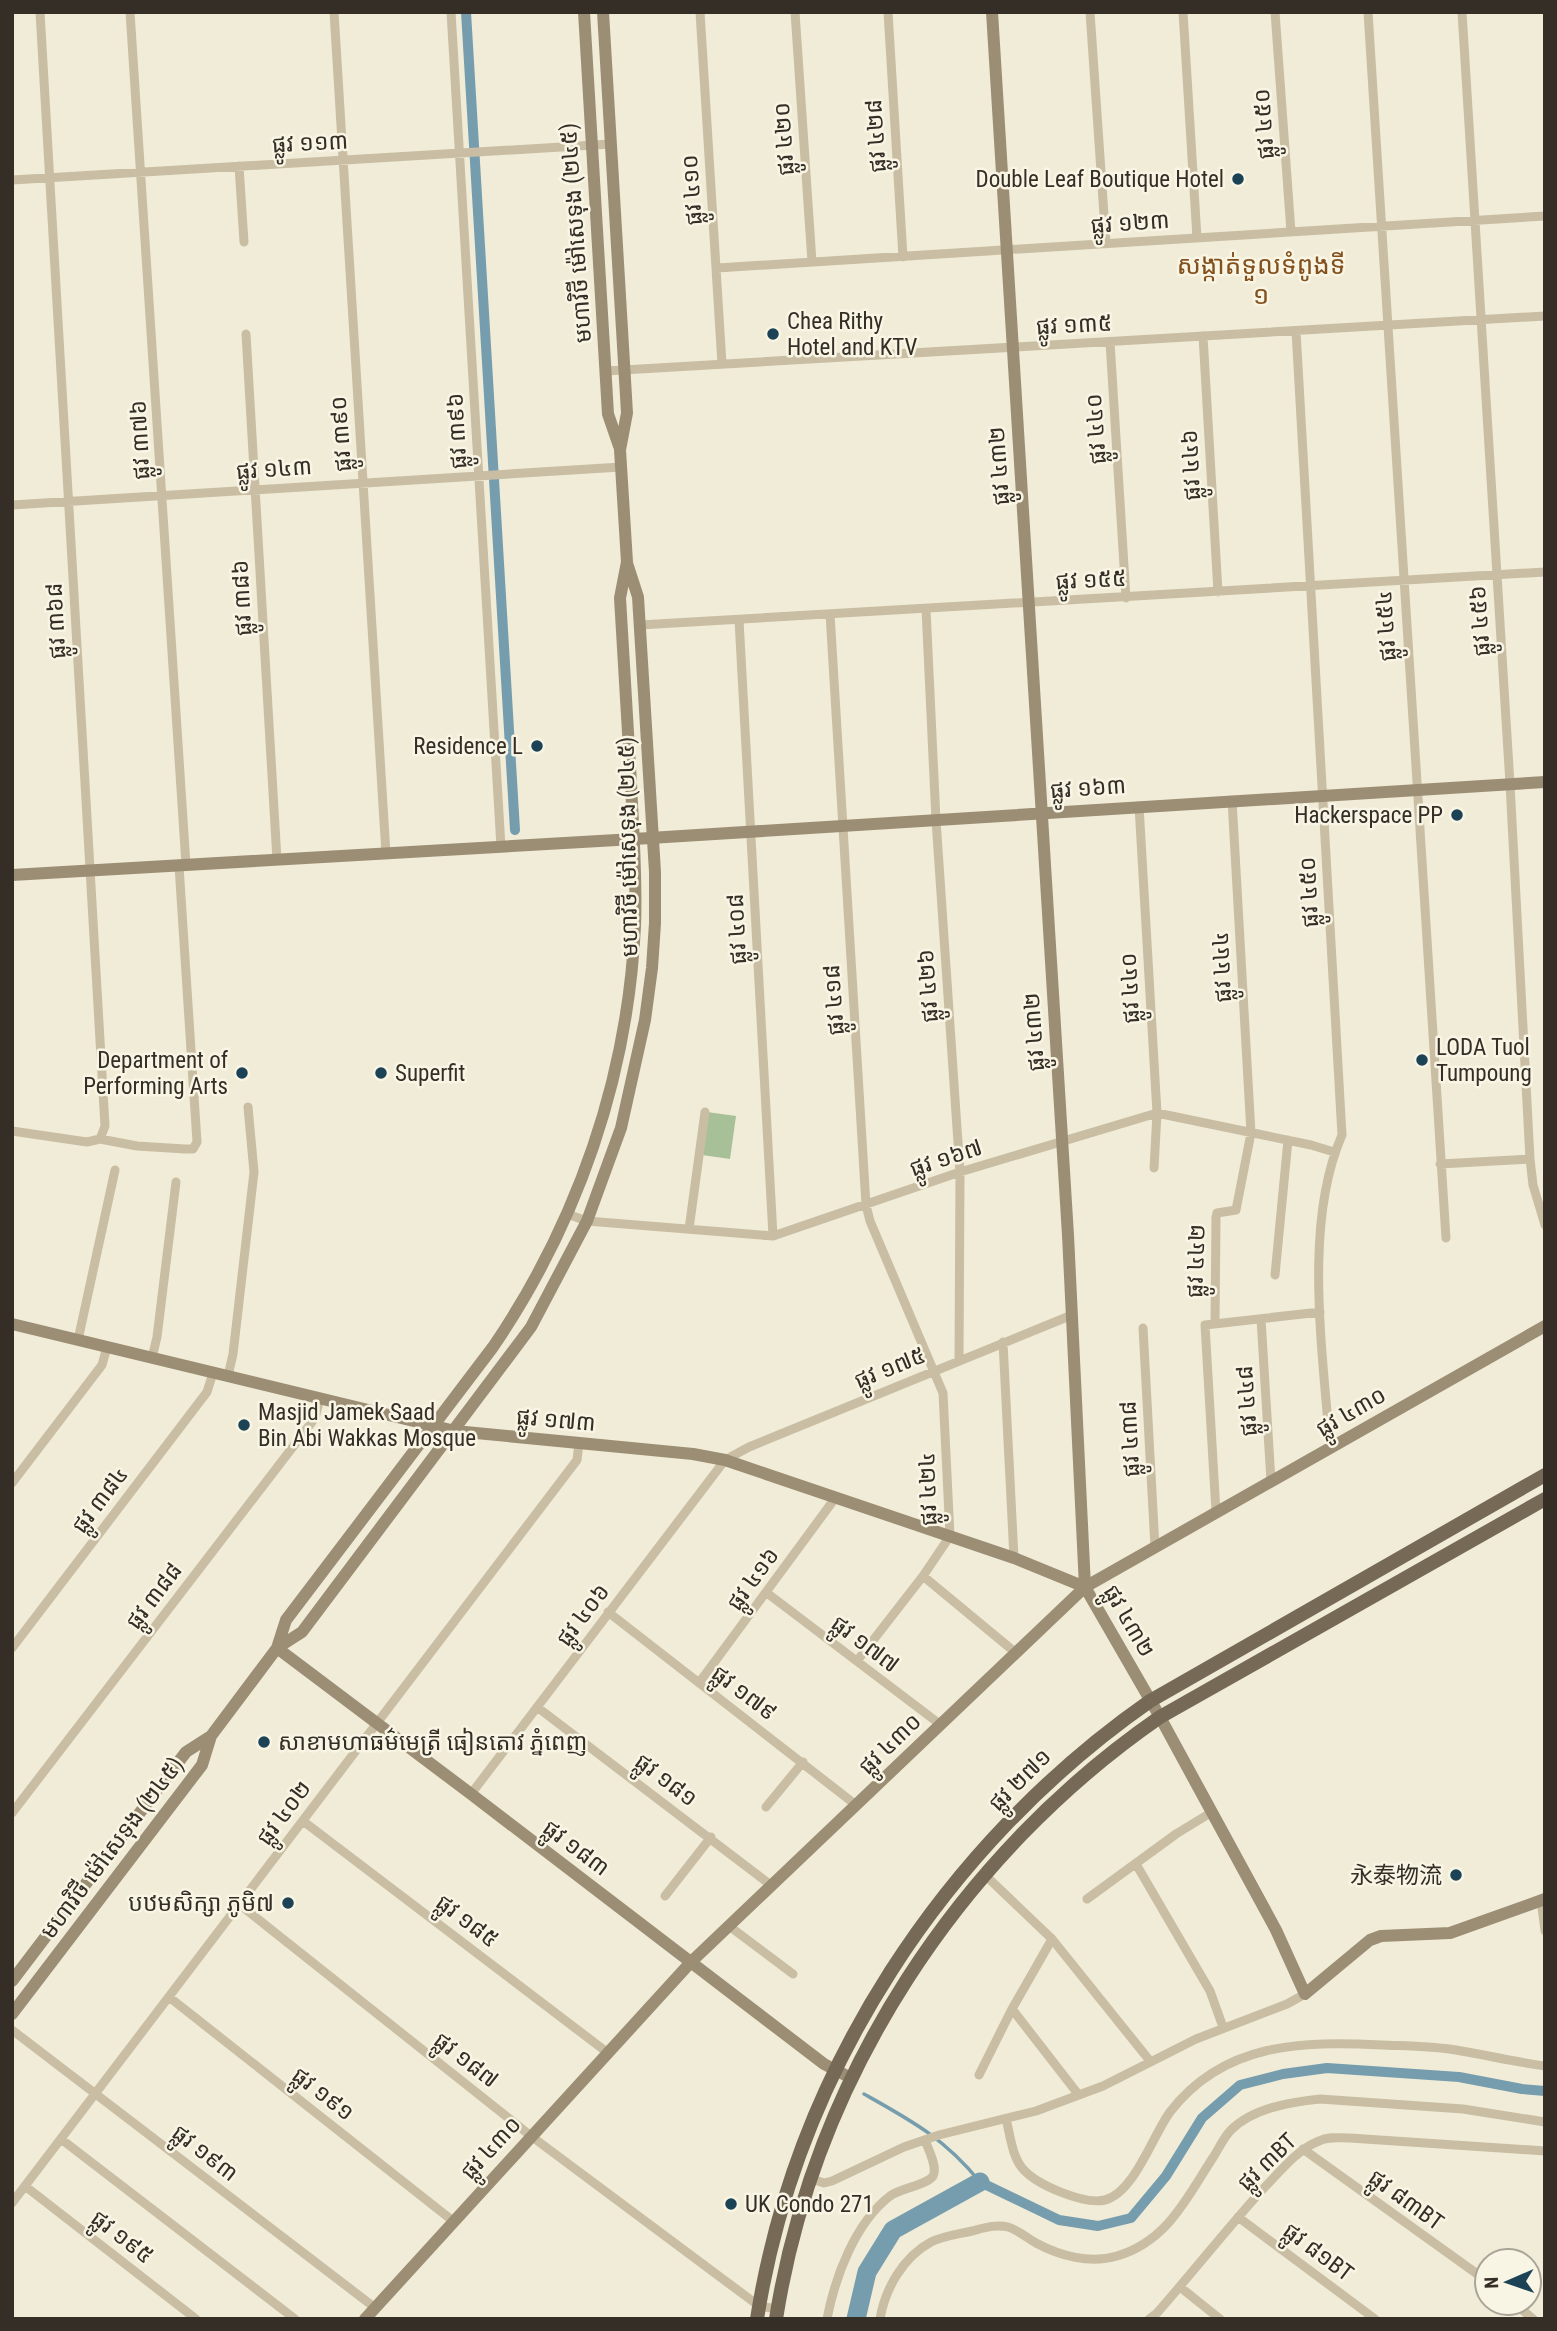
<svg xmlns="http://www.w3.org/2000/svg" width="1557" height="2331" font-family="'Roboto Condensed','Noto Sans SC','Noto Sans Khmer',sans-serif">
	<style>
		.green { fill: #a8c098 }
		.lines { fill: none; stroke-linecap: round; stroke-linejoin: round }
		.stream { stroke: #769dae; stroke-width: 3.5 }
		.canal { stroke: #769dae; stroke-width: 10 }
		.river { stroke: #769dae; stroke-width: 19 }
		.street { stroke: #c9bea4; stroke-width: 9 }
		.secondary { stroke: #9c8e75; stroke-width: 12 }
		.primary { stroke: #766956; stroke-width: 14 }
		.poi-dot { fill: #1b4255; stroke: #f9f5e4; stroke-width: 2.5 }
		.labels { text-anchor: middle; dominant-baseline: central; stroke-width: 5; stroke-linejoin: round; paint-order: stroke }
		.street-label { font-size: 23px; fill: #342e26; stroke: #f9f5e4 }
		.poi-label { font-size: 23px; fill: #342e26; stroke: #f9f5e4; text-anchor: end }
		.quarter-label { font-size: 26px; fill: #83511e; stroke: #f9f5e4 }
	</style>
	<rect width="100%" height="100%" fill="#f1ecd7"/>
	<path class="green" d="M 707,1112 L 736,1116 L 730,1159 L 702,1155 Z"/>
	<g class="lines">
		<path class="stream" d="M 864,2094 C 912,2121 944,2138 980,2182"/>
		<path class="canal" d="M 466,12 L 515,830
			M 980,2182 L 1059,2220 L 1098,2226 L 1131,2218 L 1166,2176 L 1202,2118 L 1240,2085 L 1283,2074 L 1327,2068 L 1459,2077 L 1522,2089 L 1545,2091"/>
		<path class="river" d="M 856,2319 L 867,2272 L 893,2230 L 980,2182"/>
		<path class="street" d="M 130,12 L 186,865
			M 334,12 L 386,854
			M 451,12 L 501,847
			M 700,12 L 722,364
			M 795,12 L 812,262
			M 888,12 L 903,257
			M 1090,12 L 1106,244
			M 1183,12 L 1197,238
			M 1275,12 L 1291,232
			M 1368,12 L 1446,1238
			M 1462,12 L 1510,784 L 1530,1159 L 1533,1185 L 1545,1225
			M 239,166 L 244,242
			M 12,180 L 611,144
			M 717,268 L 1545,216
			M 1296,331 L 1342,1135 C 1303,1224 1323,1352 1330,1448
			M 246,334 L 277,860
			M 1203,336 L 1218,592
			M 1110,342 L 1126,598
			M 606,371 L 1545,316
			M 12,505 L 621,467
			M 926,609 L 936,820 L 960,1172 L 959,1361
			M 830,614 L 866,1205 L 870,1221 L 943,1393 L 950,1536 L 923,1576 L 857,1661
			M 739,620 L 773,1236
			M 640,625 L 1545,572
			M 1139,806 L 1157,1113 L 1154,1168
			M 12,1131 L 87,1142 L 100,1139 L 105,1126 L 40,12
			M 100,1139 L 137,1146 L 185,1149 L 193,1149 L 197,1142 L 179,866
			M 1440,1164 L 1530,1159
			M 567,1214 L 587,1221 L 773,1236 L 960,1172 L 1157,1113 L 1311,1145 L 1334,1152
			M 689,1229 L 705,1112
			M 1275,1275 L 1288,1140
			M 1261,1319 L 1271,1481
			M 1215,1324 L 1216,1217 L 1217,1213 L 1236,1210 L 1251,1133 L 1232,800
			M 1143,1328 L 1155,1547
			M 78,1340 L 115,1170
			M 1003,1342 L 1014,1558
			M 152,1358 L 157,1337 L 176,1182
			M 228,1376 L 233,1354 L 254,1172 L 248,1107
			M 12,1483 L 102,1365 L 107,1347
			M 1216,1512 L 1205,1325 L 1320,1312
			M 923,1576 L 1016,1653
			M 767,1593 L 941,1725
			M 608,1612 L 856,1805
			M 12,1648 L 207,1392 L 213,1373
			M 699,1683 L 836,1497
			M 537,1707 L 772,1886
			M 471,1794 L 725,1460 L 749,1447 L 1072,1315
			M 766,1807 L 803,1762
			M 12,1813 L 315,1418 L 320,1398
			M 303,1821 L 608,2053
			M 1136,1864 L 1210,1991 L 1223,2027
			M 985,1875 L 1052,1939 L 1150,2061
			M 665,1896 L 711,1837
			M 1087,1899 L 1176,1834 L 1212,1812
			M 1541,1900 L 1545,1931
			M 239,1904 L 531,2136 L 759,2306 L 777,2309
			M 729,1926 L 793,1974
			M 169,1997 L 453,2221
			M 1012,2009 L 1078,2094
			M 12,2030 L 374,2307
			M 979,2075 L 1012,2009 L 1052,1939
			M 1006,2119 C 1010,2134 1012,2157 1023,2169 C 1037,2185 1084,2205 1105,2200 C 1134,2193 1153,2135 1170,2112 C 1224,2042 1302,2041 1382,2045 C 1406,2046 1432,2046 1456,2050 C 1486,2055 1515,2062 1545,2066
			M 61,2139 L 295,2319
			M 1303,2149 L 1487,2281
			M 812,2179 L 824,2183 L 832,2181 L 904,2147 L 939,2135 L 1036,2111 L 1103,2086 L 1196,2039 L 1287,2004 L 1305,1994
			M 25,2186 L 196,2319
			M 12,2203 L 577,1460 L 579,1443
			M 1238,2217 L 1375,2319
			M 1180,2287 L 1220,2319
			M 1514,2303 L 1533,2319
			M 827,2319 C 835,2277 855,2223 890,2196 C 901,2188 927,2185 933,2176 C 938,2167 928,2149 925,2140
			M 880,2319 C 885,2289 903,2257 931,2242 C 943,2236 959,2234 972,2231 C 984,2228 996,2224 1008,2227 C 1018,2230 1027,2238 1036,2243 C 1060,2256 1090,2264 1117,2256 C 1168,2241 1187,2197 1214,2156 C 1219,2148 1224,2137 1231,2130 C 1253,2108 1291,2102 1320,2099 L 1463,2109 L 1545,2122
			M 1149,2319 L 1157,2313 C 1193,2272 1226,2230 1262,2190 C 1279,2173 1296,2150 1319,2141 C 1329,2136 1340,2138 1350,2138 L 1545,2151"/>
		<path class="secondary" d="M 584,12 L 608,414 L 619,446
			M 992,12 L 1068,1235 L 1085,1587 L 1160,1717 L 1276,1930 L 1305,1994 L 1370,1940 L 1381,1936 L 1450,1933 L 1545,1899
			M 12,875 L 634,839 L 1545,782
			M 12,1324 L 455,1431 L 693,1454 L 725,1460 L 1014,1558 L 1085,1587
			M 277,1648 L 302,1632 L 531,1327 L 587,1221 L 621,1128 L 645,1020 L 652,968 L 655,923 L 655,872 L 638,597 L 627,563
			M 277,1648 L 471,1794 L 824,2064 L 851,2078
			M 12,1981 L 186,1752 L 211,1736 L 277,1648 L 286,1620 L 493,1347 C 578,1222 628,1077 635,926 C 637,878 633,830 631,783 C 627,721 624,659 620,598 L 627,562 L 620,450 L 627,413 L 603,12
			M 12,2014 L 202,1765 L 211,1736
			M 365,2319 L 691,1962 L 1085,1587 L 1545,1326"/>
		<path class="primary" d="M 757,2319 C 796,2071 945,1844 1150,1701 L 1545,1475
			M 776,2319 C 814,2077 960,1855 1160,1717 L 1545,1499"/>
	</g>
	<g class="poi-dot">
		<circle cx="1238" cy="179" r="7"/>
		<circle cx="773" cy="334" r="7"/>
		<circle cx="537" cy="746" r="7"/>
		<circle cx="1457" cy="815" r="7"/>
		<circle cx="1422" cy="1060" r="7"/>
		<circle cx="242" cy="1073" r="7"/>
		<circle cx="381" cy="1073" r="7"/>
		<circle cx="244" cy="1425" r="7"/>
		<circle cx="264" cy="1742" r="7"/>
		<circle cx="1456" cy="1875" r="7"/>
		<circle cx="288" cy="1903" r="7"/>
		<circle cx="731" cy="2204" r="7"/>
	</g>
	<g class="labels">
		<g class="street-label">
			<text transform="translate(1264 124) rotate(-94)">ផ្លូវ ៤៥០</text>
			<text transform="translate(876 136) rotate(-94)">ផ្លូវ ៤២៨</text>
			<text transform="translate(784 139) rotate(-94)">ផ្លូវ ៤២០</text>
			<text transform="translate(310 143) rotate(-3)">ផ្លូវ ១១៣</text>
			<text transform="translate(692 190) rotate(-94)">ផ្លូវ ៤១០</text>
			<text transform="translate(1130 223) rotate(-4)">ផ្លូវ ១២៣</text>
			<text transform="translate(576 233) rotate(-94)">មហាវិថី ម៉ៅសេទុង (២៤៥)</text>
			<text transform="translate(1074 325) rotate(-3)">ផ្លូវ ១៣៥</text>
			<text transform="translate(1096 429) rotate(-94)">ផ្លូវ ៤៤០</text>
			<text transform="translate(457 431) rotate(-93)">ផ្លូវ ៣៩៦</text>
			<text transform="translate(341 434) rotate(-94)">ផ្លូវ ៣៩០</text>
			<text transform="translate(140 440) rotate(-93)">ផ្លូវ ៣៧៦</text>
			<text transform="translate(1191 465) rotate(-93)">ផ្លូវ ៤៤៦</text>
			<text transform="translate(999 466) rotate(-94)">ផ្លូវ ៤៣២</text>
			<text transform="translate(274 469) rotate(-4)">ផ្លូវ ១៤៣</text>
			<text transform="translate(1091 580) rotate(-3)">ផ្លូវ ១៥៥</text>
			<text transform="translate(242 598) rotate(-93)">ផ្លូវ ៣៨៦</text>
			<text transform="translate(56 621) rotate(-93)">ផ្លូវ ៣៦៨</text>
			<text transform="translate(1480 621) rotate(-94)">ផ្លូវ ៤៥៦</text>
			<text transform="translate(1386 626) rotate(-94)">ផ្លូវ ៤៥៤</text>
			<text transform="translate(1088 788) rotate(-4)">ផ្លូវ ១៦៣</text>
			<text transform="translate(628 847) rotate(-91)">មហាវិថី ម៉ៅសេទុង (២៤៥)</text>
			<text transform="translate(1309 892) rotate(-93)">ផ្លូវ ៤៥០</text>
			<text transform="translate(737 929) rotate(-93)">ផ្លូវ ៤០៨</text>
			<text transform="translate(1222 967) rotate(-93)">ផ្លូវ ៤៤៤</text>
			<text transform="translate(928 986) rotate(-94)">ផ្លូវ ៤២៦</text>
			<text transform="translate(1130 988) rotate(-93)">ផ្លូវ ៤៤០</text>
			<text transform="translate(834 1000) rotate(-94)">ផ្លូវ ៤១៨</text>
			<text transform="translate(1034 1032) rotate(-94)">ផ្លូវ ៤៣២</text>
			<text transform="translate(946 1158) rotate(-18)">ផ្លូវ ១៦៧</text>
			<text transform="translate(1196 1261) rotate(-88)">ផ្លូវ ៤៤២</text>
			<text transform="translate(890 1368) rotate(-22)">ផ្លូវ ១៧៥</text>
			<text transform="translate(1247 1401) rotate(-94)">ផ្លូវ ៤៤៨</text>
			<text transform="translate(1351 1412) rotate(-30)">ផ្លូវ ៤៣០</text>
			<text transform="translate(556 1420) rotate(5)">ផ្លូវ ១៧៣</text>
			<text transform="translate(1130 1439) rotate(-93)">ផ្លូវ ៤៣៨</text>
			<text transform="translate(928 1489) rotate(-92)">ផ្លូវ ៤២៤</text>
			<text transform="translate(100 1500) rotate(-53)">ផ្លូវ ៣៨៤</text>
			<text transform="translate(753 1579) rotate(-54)">ផ្លូវ ៤១៦</text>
			<text transform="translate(154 1596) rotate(-53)">ផ្លូវ ៣៨៨</text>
			<text transform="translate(583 1615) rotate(-53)">ផ្លូវ ៤០៦</text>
			<text transform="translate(1129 1621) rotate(60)">ផ្លូវ ៤៣២</text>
			<text transform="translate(865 1644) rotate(37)">ផ្លូវ ១៧៧</text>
			<text transform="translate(744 1693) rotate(37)">ផ្លូវ ១៧៩</text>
			<text transform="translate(890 1744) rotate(-44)">ផ្លូវ ៤៣០</text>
			<text transform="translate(666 1780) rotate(37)">ផ្លូវ ១៨១</text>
			<text transform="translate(1020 1780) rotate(-45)">ផ្លូវ ២៧១</text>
			<text transform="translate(284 1813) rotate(-53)">ផ្លូវ ៤០២</text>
			<text transform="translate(112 1848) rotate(-53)">មហាវិថី ម៉ៅសេទុង (២៤៥)</text>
			<text transform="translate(576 1848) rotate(37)">ផ្លូវ ១៨៣</text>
			<text transform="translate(467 1921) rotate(37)">ផ្លូវ ១៨៥</text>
			<text transform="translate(466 2060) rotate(38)">ផ្លូវ ១៨៧</text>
			<text transform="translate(323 2094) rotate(38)">ផ្លូវ ១៩១</text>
			<text transform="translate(491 2148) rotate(-47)">ផ្លូវ ៤៣០</text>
			<text transform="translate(205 2153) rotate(38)">ផ្លូវ ១៩៣</text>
			<text transform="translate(1267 2162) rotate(-44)">ផ្លូវ ៣BT</text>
			<text transform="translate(1406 2200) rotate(36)">ផ្លូវ ៨៣BT</text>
			<text transform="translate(122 2237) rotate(38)">ផ្លូវ ១៩៥</text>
			<text transform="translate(1318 2252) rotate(37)">ផ្លូវ ៨១BT</text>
		</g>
		<g class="poi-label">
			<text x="1224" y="179">Double Leaf Boutique Hotel</text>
			<text x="787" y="321" text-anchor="start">Chea Rithy<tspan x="787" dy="26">Hotel and KTV</tspan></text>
			<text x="523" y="746">Residence L</text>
			<text x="1443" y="815">Hackerspace PP</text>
			<text x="1436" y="1047" text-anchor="start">LODA Tuol<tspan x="1436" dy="26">Tumpoung</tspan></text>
			<text x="228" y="1060">Department of<tspan x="228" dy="26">Performing Arts</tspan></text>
			<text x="395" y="1073" text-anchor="start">Superfit</text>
			<text x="258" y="1412" text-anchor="start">Masjid Jamek Saad<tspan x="258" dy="26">Bin Abi Wakkas Mosque</tspan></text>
			<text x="278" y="1742" text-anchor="start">សាខាមហាធម៌មេត្រី ធៀនតោវ ភ្នំពេញ</text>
			<text x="1442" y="1875">永泰物流</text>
			<text x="274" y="1903">បឋមសិក្សា ភូមិ៧</text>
			<text x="745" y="2204" text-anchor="start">UK Condo 271</text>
		</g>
		<g class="quarter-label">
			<text x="1261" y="265">សង្កាត់ទួលទំពូងទី<tspan x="1261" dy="30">១</tspan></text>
		</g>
	</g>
	<rect width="1557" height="2331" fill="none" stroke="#342e26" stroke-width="28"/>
	<g transform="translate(1508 2282) rotate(268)"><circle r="33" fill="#f9f5e4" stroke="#aaa598" stroke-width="2"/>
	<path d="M0-5L12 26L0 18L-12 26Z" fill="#1b4255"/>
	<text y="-10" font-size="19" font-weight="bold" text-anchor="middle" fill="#342e26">N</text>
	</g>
</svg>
